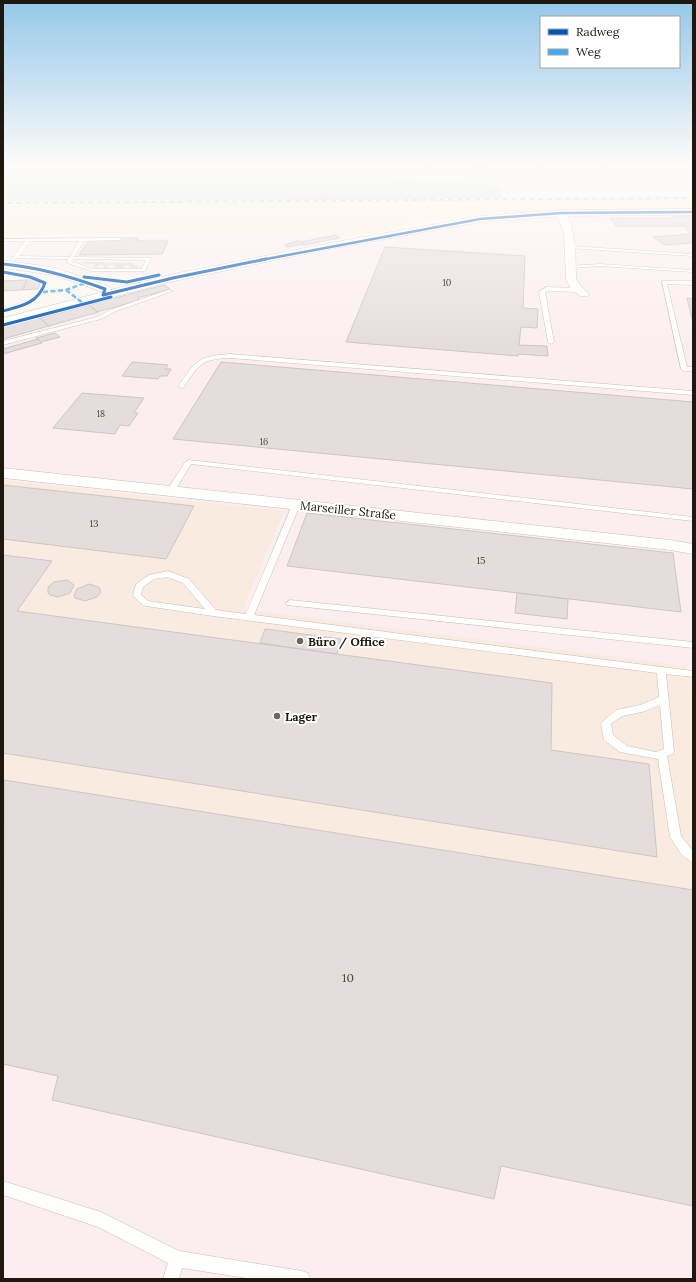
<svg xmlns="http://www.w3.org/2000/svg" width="696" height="1282" font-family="Lora,serif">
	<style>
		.commercial { fill: #fceef0 }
		.industrial { fill: #f9ebe0 }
		.built { fill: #fcefdf }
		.green { fill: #d7e6d8 }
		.building { fill: #e5dddc; stroke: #cec6c6 }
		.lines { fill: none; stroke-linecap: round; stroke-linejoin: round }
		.service-casing { stroke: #c5c0b9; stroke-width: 1 }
		.minor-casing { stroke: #c5c0b9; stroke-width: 1 }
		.tertiary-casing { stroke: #c5c0b9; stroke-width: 1 }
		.path { stroke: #e2e0dd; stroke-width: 1; stroke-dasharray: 2 1; stroke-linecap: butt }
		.service { fill: #fefefd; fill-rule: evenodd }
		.minor { fill: #fefefd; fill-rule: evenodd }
		.tertiary { fill: #fefefd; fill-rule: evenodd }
		.rail-casing { stroke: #c8c6c5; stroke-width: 2 }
		.rail { stroke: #fff; stroke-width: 1.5; stroke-dasharray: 4.5; stroke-linecap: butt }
		.quiet { stroke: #3fa9f5; stroke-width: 2.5; stroke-dasharray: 5 2.5; stroke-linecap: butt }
		.cycleway-far1-casing { stroke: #fff; stroke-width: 3.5 }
		.cycleway-casing { stroke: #fff; stroke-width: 4.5 }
		.cycleway-far1 { stroke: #0057b8; stroke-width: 2.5 }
		.cycleway { stroke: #0057b8; stroke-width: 3 }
		.poi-dot { fill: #6b665e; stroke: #fff; stroke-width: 1.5 }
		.labels { text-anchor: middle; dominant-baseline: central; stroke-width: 4; stroke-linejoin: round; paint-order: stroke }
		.far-number-label { font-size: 9px; fill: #514a43 }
		.number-label { font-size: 10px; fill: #514a43 }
		.street-label { font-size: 12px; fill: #1e180f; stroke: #fff }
		.poi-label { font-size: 12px; font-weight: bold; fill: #1e180f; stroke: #fff; text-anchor: start }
		.near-number-label { font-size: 12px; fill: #514a43 }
	</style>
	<rect width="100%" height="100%" fill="#fbf6f1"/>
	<path class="commercial" d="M 693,209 L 693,1279 L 3,1279 L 3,325 L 163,284 L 523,212 Z
		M 330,232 L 342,239 L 218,263 L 201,265 L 157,275 L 85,274 L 56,266 L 22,262 L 24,259 L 3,259 L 3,237 L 172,236 L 174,234 Z"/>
	<path class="industrial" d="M 3,480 L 284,511 L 243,609 L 687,666 L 693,706 L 693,900 L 3,806 Z"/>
	<path class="built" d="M 693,197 L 693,209 L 496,213 L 401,225 L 396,228 L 384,231 L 340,238 L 330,232 L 259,234 L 3,235 L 3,201 Z"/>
	<path class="green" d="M 3,165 L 217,165 L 500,185 L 503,199 L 3,201 Z
		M 80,262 L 134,263 L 133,265 L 139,266 L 138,268 L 130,268 L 131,266 L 125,265 L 123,268 L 114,268 L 115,265 L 108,265 L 107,268 L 103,268 L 105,265 L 98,265 L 96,268 L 92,266 L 96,265 C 91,262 87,266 80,262 Z"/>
	<path class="building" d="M 418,165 L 428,166 L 432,169 L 417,170 L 414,168 L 420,167 Z
		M 484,166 L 488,170 L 492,170 L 496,172 L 482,174 L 478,171 L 484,170 L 473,167 Z
		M 544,166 L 549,171 L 553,170 L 557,173 L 543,174 L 539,172 L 545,171 L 534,167 Z
		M 605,167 L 611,172 L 615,171 L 619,174 L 606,175 L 601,173 L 607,172 L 595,168 Z
		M 293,196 L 322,196 L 322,199 L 293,199 Z
		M 322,196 L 337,196 L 337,199 L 322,199 Z
		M 672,216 L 688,216 L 693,217 L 693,243 L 664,245 L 653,237 L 691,234 L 684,226 L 616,226 L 610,218 L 674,218 Z
		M 336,235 L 340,238 L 304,245 L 301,242 Z
		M 121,238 L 138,238 L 136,241 L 168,241 L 162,254 L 79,255 L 89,240 L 120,241 Z
		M 297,241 L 300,241 L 304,244 L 287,247 L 285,245 Z
		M 385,247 L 525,256 L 523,308 L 538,309 L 537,328 L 521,327 L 519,345 L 547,346 L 548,356 L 518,354 L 518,356 L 346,342 Z
		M 28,278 L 38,281 L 40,284 L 38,289 L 23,290 Z
		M 27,280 L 22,290 L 3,291 L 3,281 Z
		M 164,285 L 170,289 L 137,298 L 140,300 L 97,312 L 89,305 Z
		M 687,298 L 693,299 L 693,323 Z
		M 89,305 L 98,312 L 49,326 L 40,318 Z
		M 38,317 L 49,326 L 3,339 L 3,326 Z
		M 55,333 L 60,337 L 41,342 L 36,338 Z
		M 38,339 L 42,343 L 3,354 L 3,349 Z
		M 132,362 L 168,365 L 165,369 L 171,369 L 167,376 L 160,376 L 158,379 L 122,376 Z
		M 221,362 L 693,402 L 693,489 L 173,439 Z
		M 82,393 L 144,398 L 134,413 L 138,413 L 129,426 L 120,425 L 115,434 L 53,428 Z
		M 3,485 L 194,506 L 166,559 L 3,539 Z
		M 307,513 L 673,553 L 681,612 L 287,566 Z
		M 3,555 L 52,561 L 17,611 L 552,683 L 551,750 L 649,764 L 657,857 L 3,753 Z
		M 67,580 L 74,585 L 70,593 L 58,597 L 50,595 L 48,593 L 48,587 L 54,582 Z
		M 89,584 L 99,587 L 101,592 L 97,597 L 85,601 L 75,598 L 74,595 L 77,589 Z
		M 517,593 L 568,599 L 567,619 L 515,613 Z
		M 265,629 L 341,639 L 337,654 L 260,643 Z
		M 4,780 L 693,890 L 693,1206 L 501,1166 L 494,1199 L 52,1100 L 58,1076 L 3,1064 Z"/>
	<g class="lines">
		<g class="service-casing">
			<path id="service" d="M 119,238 L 121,240 L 84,241 L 74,257 L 151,258 L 145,271 L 92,271 L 67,263 L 68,259 L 17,258 L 13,261 L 11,260 L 25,241 L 3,241 L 3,239 ZM 30,241 L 79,241 L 70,257 L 19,256 ZM 73,259 L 146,260 L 141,269 L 92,269 L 72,261 Z
				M 570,246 L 693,254 L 693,256 L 568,248 L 568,246 Z
				M 600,264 L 693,270 L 693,272 L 600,266 L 570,268 L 568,267 L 570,266 Z
				M 662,281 L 693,281 L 693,285 L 667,284 L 687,367 L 693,367 L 693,371 L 684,371 L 681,369 Z
				M 546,287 L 579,288 L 582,290 L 579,292 L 547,291 L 545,292 L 554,342 L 551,344 L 548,342 L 539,292 Z
				M 168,290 L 173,291 L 114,312 L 101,319 L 3,345 L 3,341 L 97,317 L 110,310 Z
				M 230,354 L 693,391 L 693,395 L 230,358 C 200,359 199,365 183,388 L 178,387 C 195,361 198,356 230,354 Z
				M 189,460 L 693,517 L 693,521 L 191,464 L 173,494 L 167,494 L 166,492 L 185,462 Z
				M 293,503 L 296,503 L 300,505 L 254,615 L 693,671 L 693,677 L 666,674 L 674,751 L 673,754 L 667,756 L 681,836 L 693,851 L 693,863 L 682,855 L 670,837 L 658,759 L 620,752 L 604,740 L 601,723 L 616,710 L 640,705 L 659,697 L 657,673 L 213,616 L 146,606 L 143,605 L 133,596 L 136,584 L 149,575 L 168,571 L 171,572 L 189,579 L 216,610 L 246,614 ZM 167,577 L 183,583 L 205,609 L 148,601 L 141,595 L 143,587 L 154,579 ZM 660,705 L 664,749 L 656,752 L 627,746 L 613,735 L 611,724 L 622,716 L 642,712 Z
				M 290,600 L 693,642 L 693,648 L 287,605 L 286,603 Z
				M 3,1181 L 101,1212 L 179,1251 L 302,1271 L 308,1273 L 310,1279 L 252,1279 L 182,1268 L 179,1279 L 163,1279 L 168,1263 L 98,1227 L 3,1195 Z"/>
		</g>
		<g class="minor-casing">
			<path id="minor" d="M 561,210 C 576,214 576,266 576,279 L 580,285 L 589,294 L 588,296 L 580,296 L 571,289 L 566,279 L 564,232 L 556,213 Z
				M 3,468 L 670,540 L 693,544 L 693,554 L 670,550 L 3,478 Z"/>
		</g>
		<g class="tertiary-casing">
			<path id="tertiary" d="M 693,209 L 693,215 L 561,216 L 480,222 L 335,248 L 174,281 L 3,326 L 3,318 L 103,292 L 54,275 L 3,268 L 3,260 L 56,268 L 109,286 L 111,289 L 110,290 L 173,274 L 335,242 L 480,216 L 561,210 Z"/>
		</g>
		<path class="path" d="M 65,165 L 68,182 L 65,199 L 289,198 L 298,180 L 193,173 L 173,165
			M 65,166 L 89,165
			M 195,174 L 243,198
			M 70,185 L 212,182
			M 14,187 L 14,199
			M 291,195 L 336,195 L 340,193 L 344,185 L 349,184 L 500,193
			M 3,199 L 65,199"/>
		<use href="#service" class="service"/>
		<use href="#minor" class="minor"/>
		<use href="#tertiary" class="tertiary"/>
		<g class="rail-casing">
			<path id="rail" d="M 3,203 L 693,198"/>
		</g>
		<use href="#rail" class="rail"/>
		<path class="quiet" d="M 66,290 L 84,304
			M 43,292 L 66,290 L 88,282"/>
		<g class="cycleway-far1-casing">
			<path id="cycleway-far1" d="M 261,260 L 480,219 L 561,213 L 693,212"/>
		</g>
		<g class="cycleway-casing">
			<path id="cycleway" d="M 3,264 C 39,267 72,277 105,289 L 103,295 L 173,278 L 266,259
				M 3,272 L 30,277 L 45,283 C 38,303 22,306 3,311
				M 84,277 L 127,282 L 159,275
				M 3,325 L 111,297"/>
		</g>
		<use href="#cycleway-far1" class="cycleway-far1"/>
		<use href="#cycleway" class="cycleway"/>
	</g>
	<linearGradient id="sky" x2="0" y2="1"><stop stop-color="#94c8ea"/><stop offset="0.48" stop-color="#fdfbf9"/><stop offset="1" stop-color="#fdfbf9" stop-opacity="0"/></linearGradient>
	<rect width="696" height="345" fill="url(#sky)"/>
	<g class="poi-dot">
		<circle cx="300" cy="641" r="4"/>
		<circle cx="277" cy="716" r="4"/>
	</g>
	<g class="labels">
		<g class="far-number-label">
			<text x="447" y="282">10</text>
			<text x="101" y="413">18</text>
			<text x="264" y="441">16</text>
		</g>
		<g class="number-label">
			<text x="94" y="523">13</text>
			<text x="481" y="560">15</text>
		</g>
		<g class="street-label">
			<text transform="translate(348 510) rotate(6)">Marseiller Straße</text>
		</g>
		<g class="poi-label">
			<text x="308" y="641">Büro / Office</text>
			<text x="285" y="716">Lager</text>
		</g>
		<g class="near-number-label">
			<text x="348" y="977">10</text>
		</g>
	</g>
	<rect width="696" height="1282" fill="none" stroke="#1e180f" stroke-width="8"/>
	<rect x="540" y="16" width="140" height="52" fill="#ffffff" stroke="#a5a39f"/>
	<rect x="548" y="29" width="20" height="6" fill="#0057b8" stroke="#a5a39f"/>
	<text x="576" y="36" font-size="12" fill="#1e180f">Radweg</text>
	<rect x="548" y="49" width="20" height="6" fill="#3fa9f5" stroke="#a5a39f"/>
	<text x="576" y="56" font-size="12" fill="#1e180f">Weg</text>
</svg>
